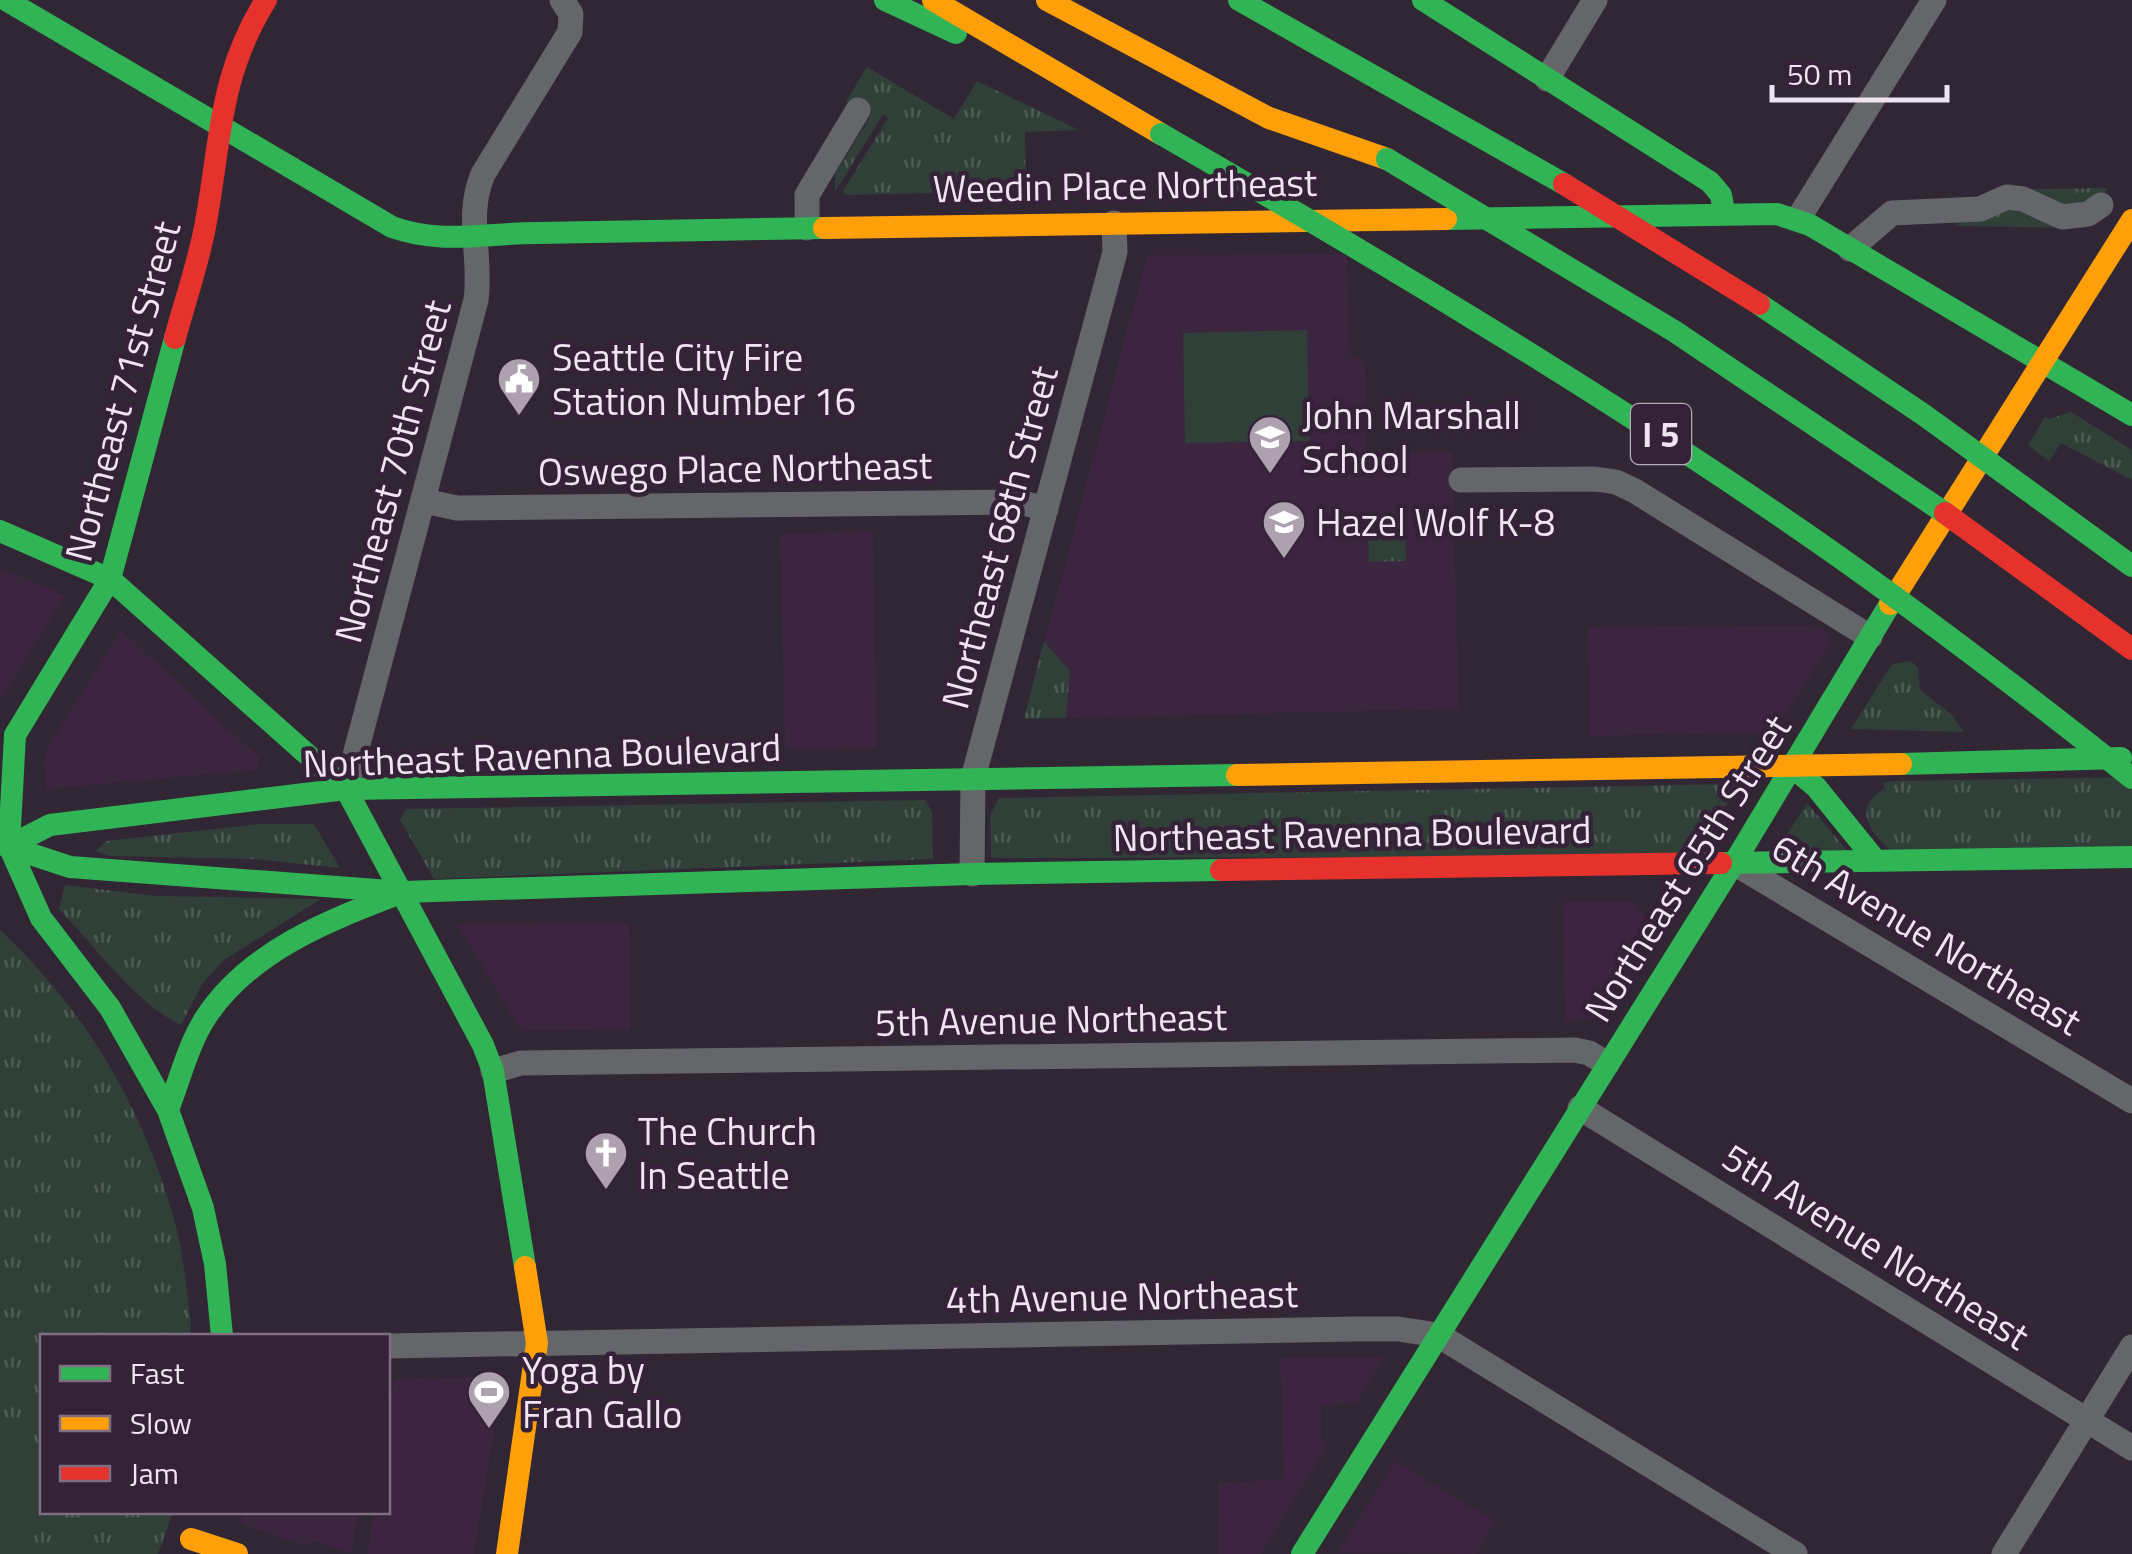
<svg xmlns="http://www.w3.org/2000/svg" width="2132" height="1554" font-family="'Titillium Web',sans-serif">
	<style>
		.built { fill: #3c253f }
		.grass { fill: url(#grass-tufts) }
		.pitch { fill: #304039 }
		.lines { fill: none; stroke-linecap: round; stroke-linejoin: round }
		.street { stroke: #65666a; stroke-width: 25 }
		.fast { stroke: #30b455; stroke-width: 22 }
		.slow { stroke: #ff9f0a; stroke-width: 22 }
		.jam { stroke: #e5322d; stroke-width: 22 }
		.fast-bridge { stroke: #30b455; stroke-width: 22 }
		.jam-bridge { stroke: #e5322d; stroke-width: 22 }
		.labels { text-anchor: middle; dominant-baseline: central; stroke-width: 9; stroke-linejoin: round; paint-order: stroke }
		.shield { fill: #352138; stroke: #b8a9ba; stroke-width: 2.5 }
		.shield-label { font-size: 35px; font-weight: bold; fill: #f0e3f2 }
		.street-label { font-size: 38px; fill: #f0e3f2; stroke: #352138 }
		.poi-label { font-size: 38px; fill: #f0e3f2; stroke: #352138; text-anchor: start }
	</style>
	<defs>
		<pattern id="grass-tufts" width="24" height="20" patternUnits="userSpaceOnUse" patternTransform="scale(2.5)"><rect width="24" height="20" fill="#304039"/><path d="M3 7l-1-3M5 7V3M7 7l1-3M15 17l-1-3M17 17v-4M19 17l1-3" fill="none" stroke="#4e5b56"/></pattern>
	</defs>
	<rect width="100%" height="100%" fill="#312633"/>
	<path class="built" d="M 1347,254 L 1349,354 L 1365,363 L 1366,451 L 1452,452 L 1459,709 L 1024,719 L 1147,255 Z
		M 873,531 L 877,748 L 785,749 L 780,534 Z
		M 0,568 L 65,596 L 0,701 Z
		M 1814,625 L 1828,633 L 1831,642 L 1775,732 L 1590,736 L 1588,627 Z
		M 121,630 L 260,758 L 257,770 L 46,789 L 44,759 L 48,747 Z
		M 1634,901 L 1652,928 L 1596,1018 L 1565,1021 L 1563,902 Z
		M 629,923 L 630,1030 L 521,1031 L 457,924 Z
		M 1380,1357 L 1381,1363 L 1357,1402 L 1321,1406 L 1321,1439 L 1328,1445 L 1261,1554 L 1217,1554 L 1218,1483 L 1284,1479 L 1280,1358 Z
		M 503,1376 L 474,1554 L 367,1554 L 374,1512 L 388,1512 L 388,1421 L 394,1379 Z
		M 1395,1461 L 1495,1521 L 1476,1554 L 1337,1553 Z
		M 243,1512 L 358,1512 L 352,1553 L 311,1541 L 308,1546 L 241,1524 Z"/>
	<path class="grass" d="M 867,67 L 954,119 L 977,81 L 1079,130 L 1025,132 L 1026,191 L 845,195 L 843,191 L 888,118 L 883,114 L 835,192 L 835,174 L 870,117 L 846,102 Z
		M 2108,188 L 2082,228 L 1956,226 L 1990,190 Z
		M 2071,412 L 2132,450 L 2132,480 L 2061,443 L 2049,461 L 2028,445 L 2045,417 L 2049,419 Z
		M 1405,512 L 1406,561 L 1369,562 L 1368,513 Z
		M 1044,641 L 1070,671 L 1066,718 L 1024,719 Z
		M 1911,661 L 1918,668 L 1920,690 L 1951,714 L 1964,732 L 1851,729 L 1892,664 Z
		M 2132,777 L 2132,848 L 1892,852 C 1871,832 1850,810 1885,788 L 1883,783 L 1893,781 Z
		M 1735,784 L 1732,790 L 1734,792 L 1705,841 L 1685,856 L 991,858 L 990,816 L 999,798 Z
		M 925,800 L 932,812 L 933,859 L 434,879 L 400,820 L 406,809 Z
		M 1807,803 L 1848,852 L 1782,852 L 1781,844 Z
		M 260,824 L 314,824 L 340,868 L 253,859 L 109,856 L 96,851 L 106,841 Z
		M 65,885 L 157,896 L 321,899 L 224,960 L 202,984 L 181,1025 C 136,1004 95,946 59,909 Z
		M 0,930 C 87,1012 143,1107 175,1223 C 184,1255 186,1290 191,1322 L 190,1336 L 42,1336 L 42,1512 L 173,1512 L 158,1554 L 0,1554 Z"/>
	<path class="pitch" d="M 1307,330 L 1309,441 L 1185,443 L 1183,333 Z
		M 0,1422 L 42,1452 L 42,1497 L 8,1547 L 0,1541 Z"/>
	<g class="lines">
		<path class="street" d="M 1547,79 L 1595,0
			M 1798,219 L 1934,0
			M 807,228 L 807,195 L 858,110
			M 1850,249 L 1892,213 L 1980,209 L 2007,197 L 2023,199 L 2062,217 L 2088,214 L 2101,205
			M 1461,480 L 1595,479 L 1616,482 L 1635,491 L 1870,637
			M 424,501 L 457,508 L 1020,502 L 1046,509
			M 346,789 L 476,300 C 482,256 465,216 483,174 L 570,32 L 571,14 L 562,0
			M 1734,863 L 2132,1101
			M 972,874 L 973,778 L 1115,252 L 1114,223
			M 493,1071 L 521,1063 L 1575,1050 L 1589,1053 L 1607,1064
			M 1580,1108 L 2132,1448
			M 388,1346 L 1355,1329 L 1398,1329 L 1438,1335 L 1795,1554
			M 2004,1554 L 2132,1347"/>
		<path class="fast" d="M 6,0 L 392,227 C 442,245 486,233 537,233 C 633,231 728,230 824,228
			M 885,0 L 956,33
			M 1239,0 L 1564,184
			M 1423,0 L 1710,182 L 1721,195 L 1724,212
			M 1446,219 L 1777,214 L 1810,225 L 2132,415
			M 175,338 L 110,579 L 15,735 L 9,846 L 41,918 L 110,1008 L 168,1110 L 203,1208 L 215,1264 L 222,1336
			M 0,531 L 110,579 L 346,789 L 483,1045 L 493,1071 L 525,1267
			M 1901,764 L 2121,758
			M 1792,767 L 1816,787 L 1876,861
			M 0,844 L 70,867 L 403,892 L 972,874 L 1221,870
			M 9,846 L 50,825 L 346,789 L 1237,775
			M 1721,863 L 2132,857
			M 168,1110 C 180,1079 188,1045 206,1017 C 250,951 327,921 398,894
			M 1302,1554 L 1734,863 L 1890,604"/>
		<path class="slow" d="M 933,0 L 1161,134
			M 1047,0 L 1269,118 L 1387,159
			M 824,228 L 1446,219
			M 1890,604 L 2132,220
			M 1237,775 L 1901,764
			M 191,1539 L 237,1554
			M 507,1554 L 537,1343 L 525,1267"/>
		<path class="jam" d="M 175,338 C 185,301 198,264 205,227 C 221,142 218,77 266,0
			M 1221,870 L 1721,863"/>
		<path class="fast-bridge" d="M 1161,134 C 1371,255 1579,379 1780,516 C 1901,598 2017,687 2132,778
			M 1387,159 L 1674,331 L 1945,513
			M 1759,304 L 1924,415 L 2132,566"/>
		<path class="jam-bridge" d="M 1564,184 L 1759,304
			M 1945,513 L 2132,649"/>
	</g>
	<defs>
		<g id="civic-pin" transform="scale(2.25)"><path d="M0 17L-7.5 6A9.5 9.5 0 1 1 7.5 6Z" fill="#ada1af" stroke="#352138"/><path d="M-.6-6.5H3V-4.5H.6V-3L4-1V1h2V6H-6V1h2V-1L-.6-3ZM-1.2 2.5V6h2.4V2.5Z" fill="#fff"/></g>
		<g id="school-pin" transform="scale(2.25)"><path d="M0 17L-7.5 6A9.5 9.5 0 1 1 7.5 6Z" fill="#ada1af" stroke="#352138"/><path d="M0-5L7-2L0 1L-7-2ZM-4 1L0 2.5L4 1V4Q0 6-4 4Z" fill="#fff"/></g>
		<g id="church-pin" transform="scale(2.25)"><path d="M0 17L-7.5 6A9.5 9.5 0 1 1 7.5 6Z" fill="#ada1af" stroke="#352138"/><path d="M-1.2-6h2.4v3.5h3.3v2.4h-3.3V6h-2.4V-.1h-3.3v-2.4h3.3Z" fill="#fff"/></g>
		<g id="stadium-pin" transform="scale(2.25)"><path d="M0 17L-7.5 6A9.5 9.5 0 1 1 7.5 6Z" fill="#ada1af" stroke="#352138"/><path d="M0-5a6.5 5 0 1 0 0 10a6.5 5 0 1 0 0-10ZM-3.5-1.8h7v3.6h-7Z" fill="#fff"/></g>
	</defs>
	<g fill-rule="evenodd">
		<use href="#civic-pin" x="519" y="379"/>
		<use href="#school-pin" x="1270" y="437"/>
		<use href="#school-pin" x="1284" y="522"/>
		<use href="#church-pin" x="606" y="1153"/>
		<use href="#stadium-pin" x="489" y="1392"/>
	</g>
	<g class="labels">
		<rect class="shield" x="1631" y="404" width="60" height="60" rx="8"/>
		<g class="shield-label">
			<text x="1661" y="434">I 5</text>
		</g>
		<g class="street-label">
			<text transform="translate(1125 185) rotate(-1)">Weedin Place Northeast</text>
			<text transform="translate(122 391) rotate(-75)">Northeast 71st Street</text>
			<text transform="translate(735 468) rotate(-1)">Oswego Place Northeast</text>
			<text transform="translate(392 471) rotate(-75)">Northeast 70th Street</text>
			<text transform="translate(999 537) rotate(-75)">Northeast 68th Street</text>
			<text transform="translate(542 755) rotate(-2)">Northeast Ravenna Boulevard</text>
			<text transform="translate(1352 833) rotate(-1)">Northeast Ravenna Boulevard</text>
			<text transform="translate(1687 868) rotate(-58)">Northeast 65th Street</text>
			<text transform="translate(1927 934) rotate(31)">6th Avenue Northeast</text>
			<text transform="translate(1051 1019) rotate(-1)">5th Avenue Northeast</text>
			<text transform="translate(1876 1246) rotate(32)">5th Avenue Northeast</text>
			<text transform="translate(1122 1296) rotate(-1)">4th Avenue Northeast</text>
		</g>
		<g class="poi-label">
			<text x="552" y="357">Seattle City Fire<tspan x="552" dy="44">Station Number 16</tspan></text>
			<text x="1302" y="415">John Marshall<tspan x="1302" dy="44">School</tspan></text>
			<text x="1316" y="522">Hazel Wolf K-8</text>
			<text x="638" y="1131">The Church<tspan x="638" dy="44">In Seattle</tspan></text>
			<text x="522" y="1370">Yoga by<tspan x="522" dy="44">Fran Gallo</tspan></text>
		</g>
	</g>
	<rect x="40" y="1334" width="350" height="180" fill="#352138" stroke="#806f82" stroke-width="2.5"/>
	<rect x="60" y="1366" width="50" height="15" fill="#30b455" stroke="#806f82" stroke-width="2.5"/>
	<text x="130" y="1384" font-size="30" fill="#f0e3f2">Fast</text>
	<rect x="60" y="1416" width="50" height="15" fill="#ff9f0a" stroke="#806f82" stroke-width="2.5"/>
	<text x="130" y="1434" font-size="30" fill="#f0e3f2">Slow</text>
	<rect x="60" y="1466" width="50" height="15" fill="#e5322d" stroke="#806f82" stroke-width="2.5"/>
	<text x="130" y="1484" font-size="30" fill="#f0e3f2">Jam</text>
	<path d="M1772 85v15h175v-15" fill="none" stroke="#f0e3f2" stroke-width="5"/>
	<text x="1787" y="85" font-size="30" fill="#f0e3f2" stroke="#352138" stroke-width="8" paint-order="stroke">50 m</text>
</svg>
